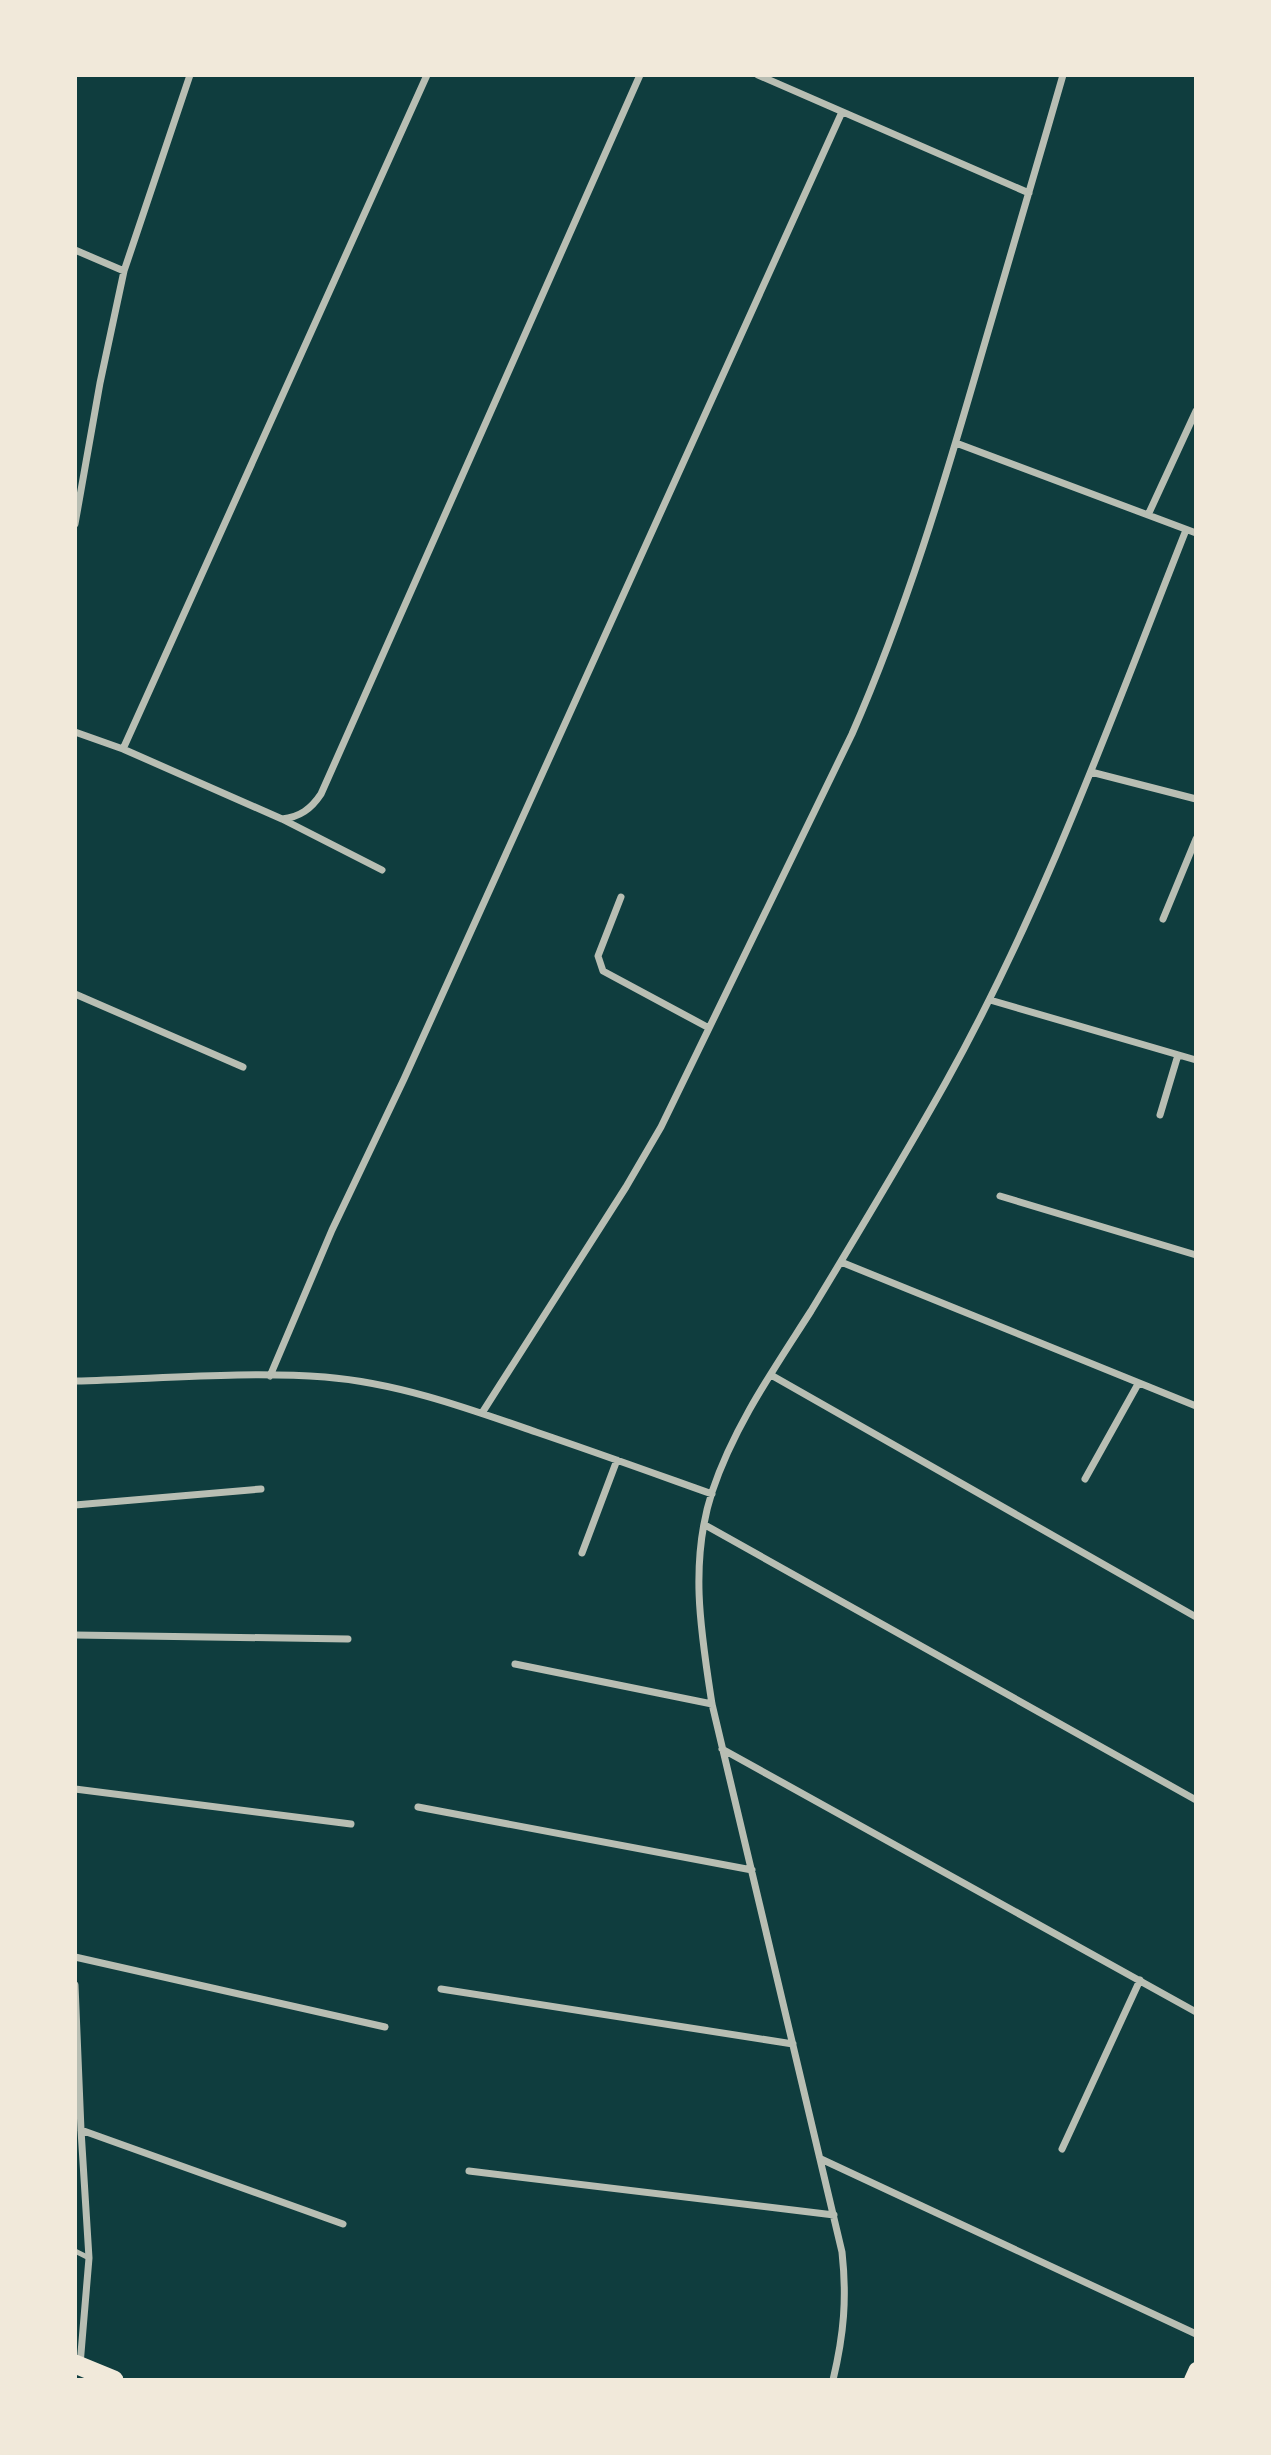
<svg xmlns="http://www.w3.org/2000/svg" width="1271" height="2455" font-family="'Noto Sans',sans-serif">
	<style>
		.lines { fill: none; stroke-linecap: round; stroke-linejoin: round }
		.service { stroke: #b8beb3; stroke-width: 5 }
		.minor { stroke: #b8beb3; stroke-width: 7 }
		.secondary { stroke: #f1e9da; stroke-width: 14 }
		.trunk { stroke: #f1e9da; stroke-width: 19 }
	</style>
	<rect width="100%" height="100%" fill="#0f3d3e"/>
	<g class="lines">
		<path class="service" d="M 75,2251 L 89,2258"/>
		<path class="minor" d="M 758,75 L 1029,193
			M 75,250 L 124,271
			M 956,443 L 1196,533
			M 1148,515 L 1196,411
			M 75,524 L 100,383 L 124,271 L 190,75
			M 75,732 L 123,749 L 282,819 C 300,817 311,809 321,794 L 640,75
			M 123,749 L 427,75
			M 1091,772 L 1196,799
			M 282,819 L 382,870
			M 621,897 L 598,956 L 603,971 L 709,1028
			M 1163,919 L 1196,839
			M 75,994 L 243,1067
			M 990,1000 L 1196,1060
			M 1160,1115 L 1178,1055
			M 1000,1196 L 1196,1255
			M 841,1262 L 1196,1406
			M 771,1375 L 1196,1617
			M 270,1376 L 332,1230 L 404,1079 L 842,112
			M 75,1381 C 157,1379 243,1371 325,1377 C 398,1383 467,1408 536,1432 C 595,1452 653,1473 712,1494
			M 482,1413 L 626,1187 L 661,1127 L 852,734 C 906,611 944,484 981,356 C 1008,263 1036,169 1063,75
			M 1085,1479 L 1138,1384
			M 75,1505 L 261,1489
			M 705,1525 L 1196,1800
			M 582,1553 L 617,1460
			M 75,1635 L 348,1639
			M 515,1664 L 712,1704
			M 722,1749 L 1196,2012
			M 75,1789 L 351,1824
			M 418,1807 L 752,1870
			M 75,1957 L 385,2027
			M 75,1985 L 81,2130 L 89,2258 L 80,2365
			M 441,1989 L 793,2044
			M 81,2130 L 343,2224
			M 1062,2149 L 1140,1980
			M 821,2159 L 1196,2334
			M 469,2171 L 834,2215
			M 833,2380 C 844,2334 847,2298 842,2252 L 712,1704 C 701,1633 689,1563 712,1492 C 734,1426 774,1369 811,1311 C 857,1235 903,1159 946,1082 C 1044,906 1112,717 1186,530"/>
		<path class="secondary" d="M 1191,2380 L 1196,2369"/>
		<path class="trunk" d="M 75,2364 L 114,2380"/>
	</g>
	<rect width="1271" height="2455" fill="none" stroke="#f1e9da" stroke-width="154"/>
</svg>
